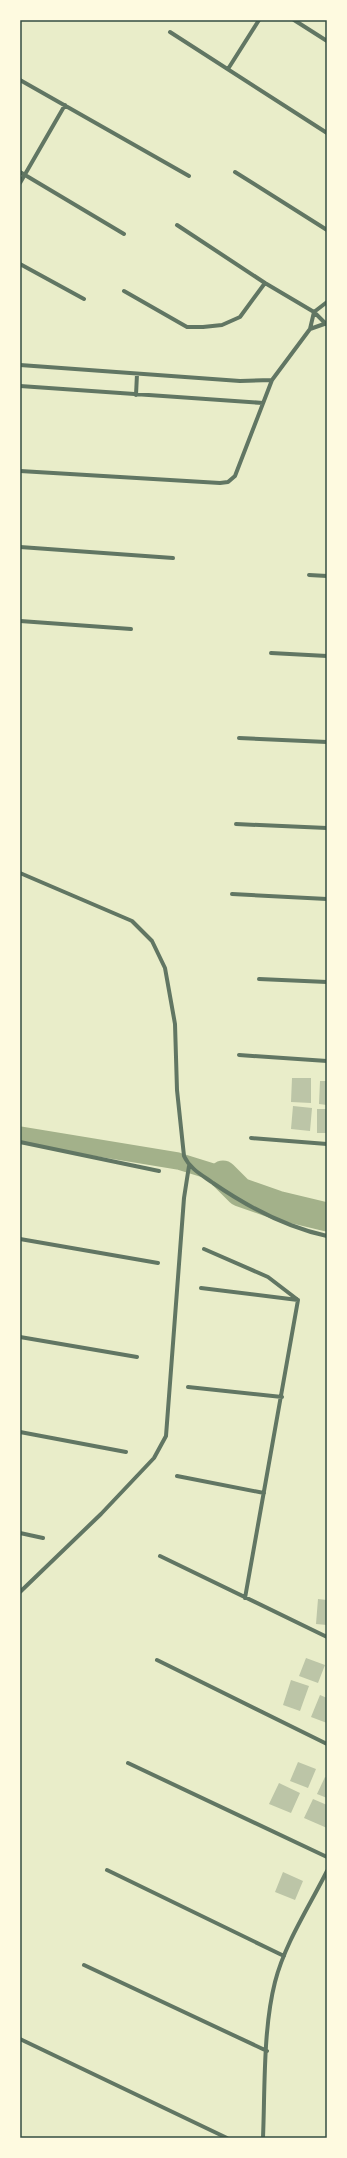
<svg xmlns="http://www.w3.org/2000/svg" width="347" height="2158" font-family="Manrope,sans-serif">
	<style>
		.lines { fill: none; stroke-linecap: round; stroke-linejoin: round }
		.canal { stroke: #a3b18a; stroke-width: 17 }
		.river { stroke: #a3b18a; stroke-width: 29 }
		.building { fill: #bcc5a7 }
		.minor { stroke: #617663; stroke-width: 4 }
		.neatline { fill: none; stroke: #344e41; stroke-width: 1.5 }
	</style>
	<rect width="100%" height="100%" fill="#e9edc9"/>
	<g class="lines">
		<path class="canal" d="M 20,1135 L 178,1161 L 223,1175"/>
		<path class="river" d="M 223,1175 L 240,1192 L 277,1205 L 327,1217"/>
	</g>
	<path class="building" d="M 292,1078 L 311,1078 L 311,1103 L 291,1102 Z
		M 320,1081 L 327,1081 L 327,1105 L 319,1104 Z
		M 293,1106 L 312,1108 L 310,1131 L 291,1129 Z
		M 317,1109 L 327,1109 L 327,1133 L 317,1133 Z
		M 318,1599 L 327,1600 L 327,1625 L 316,1624 Z
		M 306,1658 L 325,1665 L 318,1683 L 299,1676 Z
		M 291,1680 L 309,1686 L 300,1711 L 283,1705 Z
		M 320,1695 L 327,1698 L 327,1723 L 311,1717 Z
		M 298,1762 L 316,1769 L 308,1788 L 290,1781 Z
		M 325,1777 L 327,1778 L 327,1798 L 317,1794 Z
		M 279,1783 L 300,1793 L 291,1813 L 269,1804 Z
		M 313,1799 L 327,1805 L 327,1828 L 304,1818 Z
		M 283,1872 L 303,1881 L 295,1900 L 275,1892 Z"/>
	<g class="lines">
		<path class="minor" d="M 294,20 L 327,41
			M 170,32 L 327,133
			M 228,69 L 259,20
			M 20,80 L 189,176
			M 20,172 L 124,234
			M 235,172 L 327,230
			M 20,183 L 65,105
			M 177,225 L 265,283 L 314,312 L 326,324
			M 20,264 L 84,299
			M 124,291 L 187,327 L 203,327 L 222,325 L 240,317 L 265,283
			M 310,329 L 327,323
			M 20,365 L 240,381 L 272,380
			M 20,386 L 263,403
			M 136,395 L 137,374
			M 20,471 L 220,483 L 228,482 L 235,476 L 272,380 L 310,329 L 314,312 L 327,302
			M 20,547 L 173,558
			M 309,575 L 327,576
			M 20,621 L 131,629
			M 271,653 L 327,656
			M 239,738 L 327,742
			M 236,824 L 327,828
			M 20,873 L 132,921 L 152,941 L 165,968 L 175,1024 L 177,1090 L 184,1156 C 190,1169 202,1175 213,1183 C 248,1207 285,1227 327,1236
			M 232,894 L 327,899
			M 259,979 L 327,982
			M 239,1055 L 327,1061
			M 251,1138 L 327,1144
			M 20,1142 L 159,1171
			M 20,1239 L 158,1263
			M 204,1249 L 268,1277 L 298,1300 L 245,1598
			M 201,1288 L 298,1300
			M 20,1337 L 137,1357
			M 188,1387 L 282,1397
			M 20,1432 L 126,1452
			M 177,1476 L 264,1493
			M 20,1533 L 43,1538
			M 160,1556 L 327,1637
			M 20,1592 L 101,1514 L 154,1458 L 166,1436 L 184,1198 L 189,1166
			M 157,1660 L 327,1744
			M 128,1763 L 327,1857
			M 107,1870 L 284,1956
			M 84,1965 L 267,2051
			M 20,2039 L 227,2138
			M 263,2138 C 265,2089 263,2029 275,1982 C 285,1943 309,1907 327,1871"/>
	</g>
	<rect width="347" height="2158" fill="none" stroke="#fefae0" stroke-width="42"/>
	<rect x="21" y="21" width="305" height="2116" class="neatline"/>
</svg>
